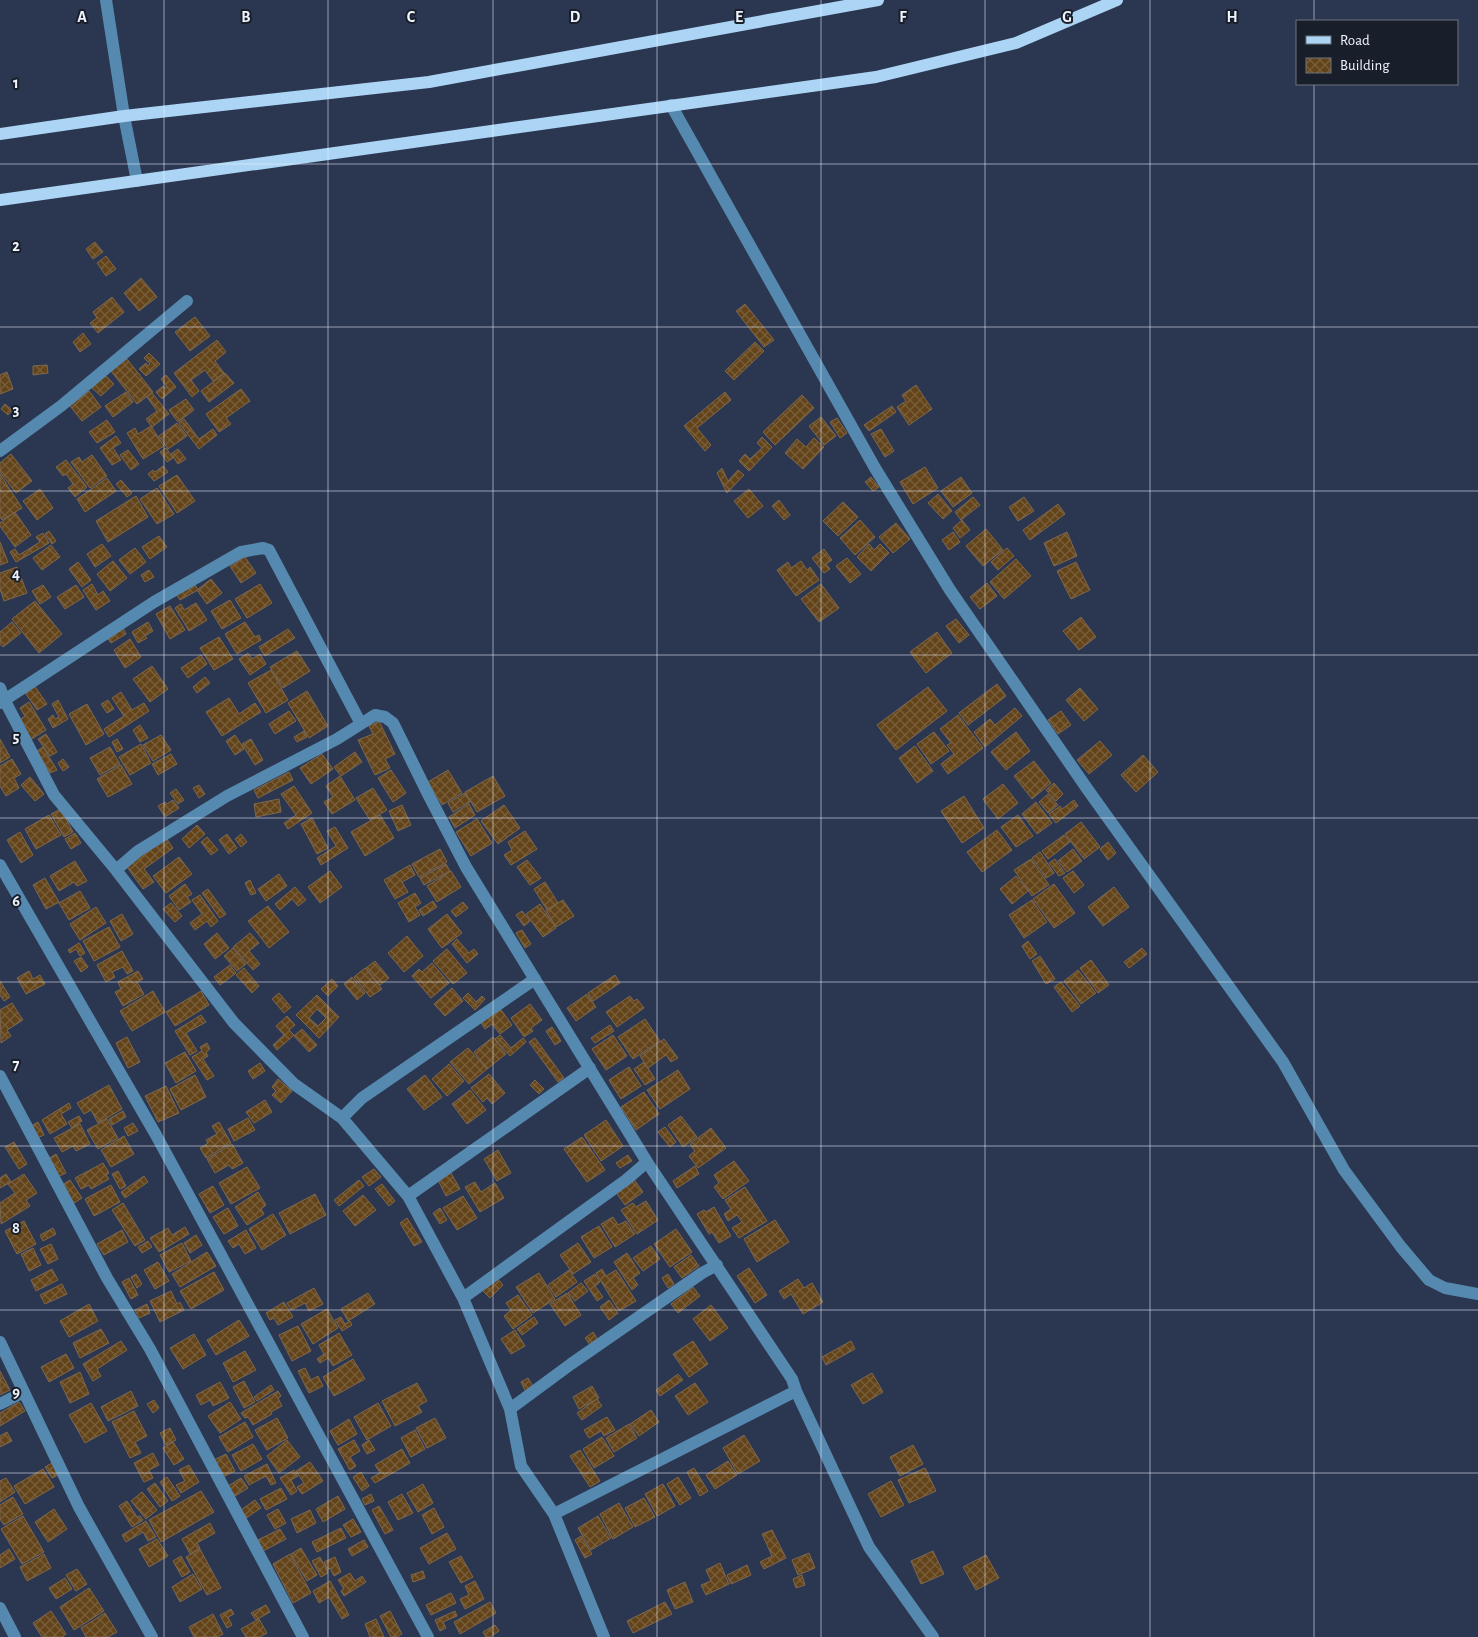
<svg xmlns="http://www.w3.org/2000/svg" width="1478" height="1637" font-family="'Alegreya Sans',sans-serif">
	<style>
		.building { fill: url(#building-cross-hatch); stroke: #7d674e; fill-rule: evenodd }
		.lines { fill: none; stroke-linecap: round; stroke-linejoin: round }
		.minor { stroke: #5689b0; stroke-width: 12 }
		.major { stroke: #acd4f4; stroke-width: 12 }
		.grid { fill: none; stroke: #eef3fd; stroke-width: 1; stroke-opacity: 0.55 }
		.grid-label { font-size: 16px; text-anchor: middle; font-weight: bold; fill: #eef3fd; stroke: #191f2a; stroke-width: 4; stroke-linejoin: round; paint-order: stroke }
	</style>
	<defs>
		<pattern id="building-cross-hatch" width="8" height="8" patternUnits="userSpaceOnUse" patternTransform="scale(1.25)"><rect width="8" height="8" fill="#634319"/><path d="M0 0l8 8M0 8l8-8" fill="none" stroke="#7a5f3b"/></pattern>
	</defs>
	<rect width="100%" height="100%" fill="#2b3750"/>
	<path class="building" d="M 95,242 L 103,252 L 93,259 L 86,249 Z
		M 106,256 L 116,269 L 106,276 L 97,263 Z
		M 141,278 L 157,297 L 139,311 L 124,293 Z
		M 112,297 L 124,312 L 98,333 L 90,323 L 97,318 L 93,312 Z
		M 745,304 L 774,340 L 764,347 L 736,311 Z
		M 195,317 L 210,336 L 190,351 L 175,332 Z
		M 83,333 L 91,344 L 80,352 L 73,342 Z
		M 217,340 L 226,352 L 215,361 L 224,373 L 213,381 L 205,370 L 191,380 L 199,391 L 192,397 L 174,373 Z
		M 755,342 L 764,351 L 734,380 L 725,371 Z
		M 149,353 L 160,364 L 146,376 L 139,369 L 146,363 L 148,366 L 150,364 L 144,358 Z
		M 127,359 L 153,392 L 137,404 L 111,371 Z
		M 47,365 L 48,373 L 33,375 L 33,366 Z
		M 7,372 L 13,389 L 0,394 L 0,375 Z
		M 225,373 L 234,383 L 209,402 L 201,391 Z
		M 105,375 L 114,384 L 101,396 L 92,388 Z
		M 166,375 L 176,387 L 162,399 L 156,392 L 163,386 L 165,388 L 167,387 L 161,379 Z
		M 916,385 L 932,409 L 909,425 L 897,407 L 906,401 L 902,395 Z
		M 241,389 L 250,401 L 226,418 L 231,424 L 219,432 L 206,414 Z
		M 89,391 L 101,407 L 82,421 L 70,406 Z
		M 126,392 L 133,402 L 113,417 L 105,406 Z
		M 725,392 L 731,400 L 697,428 L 711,445 L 705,451 L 684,426 Z
		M 152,393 L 169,414 L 152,427 L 146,419 L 157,411 L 147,397 Z
		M 802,395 L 814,408 L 775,445 L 763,432 Z
		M 186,399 L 194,410 L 178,422 L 169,410 Z
		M 5,404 L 12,410 L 8,415 L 1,409 Z
		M 892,406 L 896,412 L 869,431 L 864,425 Z
		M 821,417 L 836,436 L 824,445 L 809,426 Z
		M 837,418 L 847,433 L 840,438 L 830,422 Z
		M 184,419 L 199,439 L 213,429 L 217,435 L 199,449 L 179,423 Z
		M 107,420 L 115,432 L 97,443 L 89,432 Z
		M 177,423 L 187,436 L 168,449 L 159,436 Z
		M 151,426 L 164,446 L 143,459 L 127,433 L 135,428 L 138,434 Z
		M 881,429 L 894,451 L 885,457 L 871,434 Z
		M 116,436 L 121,443 L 113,448 L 121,460 L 112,465 L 100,448 Z
		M 762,437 L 772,447 L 749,471 L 739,461 L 745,454 L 750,459 L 762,448 L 757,443 Z
		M 814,438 L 824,447 L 803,469 L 785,453 L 797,439 L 806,447 Z
		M 166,448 L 173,458 L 167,462 L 160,452 Z
		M 178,449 L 186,459 L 178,464 L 171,454 Z
		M 128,450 L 139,464 L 131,470 L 120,455 Z
		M 11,454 L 32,481 L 16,493 L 0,472 L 0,463 Z
		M 92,455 L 107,476 L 90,488 L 71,462 L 79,457 L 82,462 Z
		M 66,460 L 87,487 L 75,497 L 68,488 L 73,484 L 66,474 L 63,476 L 56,467 Z
		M 163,466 L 168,472 L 154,481 L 148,474 L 153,470 L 155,472 Z
		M 925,467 L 938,488 L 913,504 L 900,482 Z
		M 722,468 L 728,481 L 738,470 L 744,475 L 727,493 L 717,473 Z
		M 0,474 L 22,508 L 2,520 L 0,517 Z
		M 177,475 L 195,501 L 177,513 L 159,486 Z
		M 871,477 L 879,487 L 873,491 L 865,482 Z
		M 961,477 L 972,493 L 953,507 L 941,491 Z
		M 107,478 L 116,491 L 85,512 L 77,499 Z
		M 121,480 L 132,493 L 127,497 L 116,484 Z
		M 157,488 L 174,514 L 157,524 L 140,499 Z
		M 40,489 L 53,508 L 37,520 L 23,501 Z
		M 749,489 L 763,506 L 748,518 L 734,501 Z
		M 938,494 L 952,511 L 943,519 L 928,503 Z
		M 136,496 L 148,517 L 108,542 L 96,521 Z
		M 973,497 L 980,505 L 961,520 L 955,512 Z
		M 1024,497 L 1034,511 L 1018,521 L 1009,507 Z
		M 779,500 L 790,515 L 784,520 L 772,506 Z
		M 843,502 L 858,517 L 838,536 L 823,521 Z
		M 1058,504 L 1065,514 L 1030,540 L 1023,530 Z
		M 15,512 L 31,535 L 15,547 L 0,526 L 0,523 Z
		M 860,520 L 875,537 L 855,555 L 840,538 Z
		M 962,520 L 970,530 L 960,538 L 953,528 Z
		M 896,523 L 910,539 L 893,553 L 879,537 Z
		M 986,529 L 1003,550 L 983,566 L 966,546 Z
		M 49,531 L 56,541 L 52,544 L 45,534 Z
		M 953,532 L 960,542 L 949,550 L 942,540 Z
		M 1067,532 L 1077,556 L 1054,566 L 1044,543 Z
		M 43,533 L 49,543 L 16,562 L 10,552 L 15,549 L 19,555 L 40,542 L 36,537 Z
		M 159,536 L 167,547 L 150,559 L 142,547 Z
		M 0,542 L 8,562 L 0,565 Z
		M 102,544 L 111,556 L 95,567 L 87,554 Z
		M 869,544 L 874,550 L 880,544 L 889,553 L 871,571 L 857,557 Z
		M 51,545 L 60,557 L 42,570 L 33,558 Z
		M 135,548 L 146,562 L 130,574 L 119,560 Z
		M 1007,548 L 1014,556 L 998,570 L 991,562 Z
		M 824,549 L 832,560 L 826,564 L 830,569 L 824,573 L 812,558 Z
		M 245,557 L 256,573 L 241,583 L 230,566 Z
		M 847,558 L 861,574 L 850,583 L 836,566 Z
		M 1016,559 L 1031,576 L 1004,599 L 990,582 Z
		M 113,561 L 127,578 L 110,591 L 97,574 Z
		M 801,561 L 807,570 L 810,567 L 819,580 L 796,596 L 777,570 L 788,562 L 791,568 Z
		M 78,562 L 91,580 L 82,587 L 69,569 Z
		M 1076,562 L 1090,590 L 1071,599 L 1057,571 Z
		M 17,567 L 27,593 L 4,601 L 0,589 L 0,573 Z
		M 149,570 L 154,577 L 145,582 L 141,575 Z
		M 211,579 L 222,593 L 207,604 L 197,590 Z
		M 194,583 L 198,590 L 180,600 L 176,594 Z
		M 987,583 L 997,596 L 980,609 L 970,597 Z
		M 92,584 L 98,595 L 103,591 L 110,601 L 96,610 L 83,590 Z
		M 260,584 L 272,603 L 247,618 L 235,599 Z
		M 821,584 L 839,608 L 819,622 L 801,599 Z
		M 43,585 L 51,597 L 40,604 L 32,591 Z
		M 76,585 L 84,597 L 65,609 L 57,597 Z
		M 230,600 L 241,618 L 222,629 L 211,611 Z
		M 35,601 L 62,634 L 39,653 L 12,619 Z
		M 196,603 L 207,620 L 189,631 L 175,608 L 181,604 L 184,610 Z
		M 170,606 L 185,630 L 170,639 L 156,614 Z
		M 1081,617 L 1096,637 L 1079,650 L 1063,631 Z
		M 956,619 L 969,635 L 959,643 L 946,626 Z
		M 12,622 L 21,633 L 3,647 L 0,644 L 0,632 Z
		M 148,622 L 153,631 L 145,636 L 147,638 L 138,643 L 132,632 Z
		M 245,622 L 255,637 L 259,635 L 261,640 L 237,654 L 225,634 Z
		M 122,626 L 126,634 L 111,643 L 106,636 Z
		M 288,629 L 295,638 L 265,656 L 259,647 Z
		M 937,632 L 952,653 L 926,673 L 910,652 Z
		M 219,637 L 233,659 L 214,670 L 200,648 Z
		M 130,639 L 141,657 L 125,668 L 114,650 Z
		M 297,651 L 310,671 L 283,688 L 270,667 Z
		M 248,653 L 252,659 L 260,654 L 266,664 L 250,675 L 239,659 Z
		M 201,655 L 207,664 L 188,678 L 181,668 Z
		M 152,666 L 168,689 L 150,702 L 133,679 Z
		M 271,670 L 288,700 L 266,713 L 248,683 Z
		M 205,677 L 210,683 L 197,693 L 193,687 Z
		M 997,684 L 1006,696 L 968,725 L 959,713 Z
		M 34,685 L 47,704 L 37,710 L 24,691 Z
		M 928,687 L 947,711 L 896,750 L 877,725 Z
		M 1080,688 L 1098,709 L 1084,721 L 1066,700 Z
		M 307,691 L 328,726 L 309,738 L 288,703 Z
		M 121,692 L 132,710 L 144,703 L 149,711 L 109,737 L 104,729 L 124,716 L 112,698 Z
		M 229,698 L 239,714 L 255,703 L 261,712 L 222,736 L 206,712 Z
		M 58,700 L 68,719 L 53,728 L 48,719 L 53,715 L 55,719 L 59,717 L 52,704 Z
		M 108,700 L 114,709 L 107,713 L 101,704 Z
		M 29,702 L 46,730 L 30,740 L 18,721 L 25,716 L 20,708 Z
		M 87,704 L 104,734 L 86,745 L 69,714 Z
		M 1015,708 L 1022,716 L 985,747 L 974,732 L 990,719 L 995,725 Z
		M 289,711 L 296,721 L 275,734 L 269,724 Z
		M 1061,711 L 1071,725 L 1058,734 L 1048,720 Z
		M 958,715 L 983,748 L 948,774 L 941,764 L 954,754 L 947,745 L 951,743 L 940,729 Z
		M 379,721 L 395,754 L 385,759 L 390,768 L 375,775 L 358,740 L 373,734 L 369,726 Z
		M 140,725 L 148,738 L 140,742 L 133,730 Z
		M 304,731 L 307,737 L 297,742 L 294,737 Z
		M 934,732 L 949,751 L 931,764 L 917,744 Z
		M 1016,732 L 1030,751 L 1006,770 L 991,752 Z
		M 46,734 L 57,752 L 50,756 L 38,739 Z
		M 161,735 L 171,750 L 153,761 L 143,745 Z
		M 235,735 L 244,749 L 235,755 L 226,741 Z
		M 0,739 L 10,757 L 0,763 Z
		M 117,739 L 123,749 L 117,752 L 112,742 Z
		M 251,739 L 263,760 L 255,765 L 242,744 Z
		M 1100,741 L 1112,755 L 1089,774 L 1077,760 Z
		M 141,744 L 151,763 L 130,775 L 119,757 Z
		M 915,746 L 933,771 L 917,783 L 899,758 Z
		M 43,747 L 57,770 L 50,773 L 37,751 Z
		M 110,747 L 120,764 L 100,775 L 90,758 Z
		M 355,752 L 362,762 L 341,776 L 334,767 Z
		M 171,754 L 177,764 L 158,775 L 152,764 Z
		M 322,754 L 333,769 L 311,784 L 300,768 Z
		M 1143,755 L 1158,772 L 1136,792 L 1121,775 Z
		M 12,759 L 21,774 L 14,778 L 19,788 L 6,796 L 0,786 L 0,766 Z
		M 63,759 L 69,767 L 63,771 L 58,763 Z
		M 1034,761 L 1051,783 L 1032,799 L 1014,776 Z
		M 121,765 L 132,784 L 108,797 L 97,779 Z
		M 391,770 L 406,793 L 393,802 L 378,778 Z
		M 448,770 L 462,793 L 442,805 L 428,782 Z
		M 289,772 L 293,780 L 258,798 L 254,790 Z
		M 340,776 L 355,800 L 332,814 L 324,802 L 333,797 L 326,786 Z
		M 493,776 L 505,796 L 477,812 L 465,792 Z
		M 30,777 L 44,794 L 35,801 L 21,785 Z
		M 1054,783 L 1063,794 L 1056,801 L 1046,790 Z
		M 1003,784 L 1018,803 L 998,819 L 983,799 Z
		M 199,785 L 205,794 L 199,798 L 193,788 Z
		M 294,786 L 312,813 L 288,829 L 284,823 L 296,815 L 281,794 Z
		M 373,788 L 387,810 L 370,820 L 356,798 Z
		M 176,789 L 184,800 L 178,804 L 170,793 Z
		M 465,793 L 470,802 L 453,812 L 448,803 Z
		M 1048,794 L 1058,805 L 1048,813 L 1039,802 Z
		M 964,796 L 984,828 L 962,843 L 941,811 Z
		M 279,799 L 281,812 L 256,817 L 254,804 Z
		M 173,800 L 179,808 L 165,817 L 158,806 L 165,802 L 167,804 Z
		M 1074,800 L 1078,806 L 1056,823 L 1049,814 L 1060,806 L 1062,809 Z
		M 1036,802 L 1052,823 L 1037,834 L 1022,814 Z
		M 469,804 L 475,815 L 455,828 L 449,817 Z
		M 402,805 L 411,825 L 398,831 L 389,811 Z
		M 504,805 L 520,828 L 498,844 L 481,821 Z
		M 61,809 L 73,832 L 64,837 L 51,814 Z
		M 49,815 L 61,835 L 36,849 L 25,829 Z
		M 380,815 L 394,838 L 365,856 L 351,832 Z
		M 1018,815 L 1033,836 L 1016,847 L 1001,827 Z
		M 312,818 L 328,848 L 317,854 L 301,824 Z
		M 477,819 L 492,843 L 471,856 L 456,832 Z
		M 1081,822 L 1100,847 L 1084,859 L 1065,834 Z
		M 197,825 L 205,834 L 189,848 L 182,839 Z
		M 335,827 L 348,848 L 321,865 L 317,858 L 336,846 L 327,831 Z
		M 997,830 L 1012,850 L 982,872 L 967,852 Z
		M 525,831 L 537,849 L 511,865 L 504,855 L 512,850 L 508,842 Z
		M 20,832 L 33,855 L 21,863 L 7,840 Z
		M 75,833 L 81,843 L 71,849 L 65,839 Z
		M 227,834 L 237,848 L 229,854 L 219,840 Z
		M 241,834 L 247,842 L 241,847 L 235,839 Z
		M 1064,835 L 1070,842 L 1048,859 L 1042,851 Z
		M 207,837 L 218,850 L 211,855 L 201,842 Z
		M 166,838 L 173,848 L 144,869 L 154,882 L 143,889 L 127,867 Z
		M 1108,842 L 1116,853 L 1108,860 L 1100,849 Z
		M 440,849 L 447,862 L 419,877 L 412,864 Z
		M 1073,849 L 1082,861 L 1067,872 L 1058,861 Z
		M 1040,852 L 1054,873 L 1046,878 L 1032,858 Z
		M 179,857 L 192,874 L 166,893 L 153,876 Z
		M 1031,859 L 1049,885 L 1032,896 L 1014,870 Z
		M 1055,859 L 1065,873 L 1059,876 L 1049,863 Z
		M 527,860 L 541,878 L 530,885 L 517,867 Z
		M 75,861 L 87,881 L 77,886 L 74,882 L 59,891 L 50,876 Z
		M 446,864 L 450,871 L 424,885 L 420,878 Z
		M 410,865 L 415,875 L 402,882 L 408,892 L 395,899 L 384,880 Z
		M 330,871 L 342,887 L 320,903 L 308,887 Z
		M 451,871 L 461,887 L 437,902 L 427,886 Z
		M 1073,871 L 1084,885 L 1074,893 L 1063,878 Z
		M 279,874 L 287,886 L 266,901 L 258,889 Z
		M 1016,876 L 1028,891 L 1012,904 L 1000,889 Z
		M 45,878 L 59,902 L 46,909 L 33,885 Z
		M 250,880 L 256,893 L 251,895 L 245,883 Z
		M 545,882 L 558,903 L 547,910 L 534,889 Z
		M 185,884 L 192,894 L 187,897 L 191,902 L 179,910 L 169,896 Z
		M 1054,884 L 1075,913 L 1054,928 L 1033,899 Z
		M 295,887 L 306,900 L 298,906 L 292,899 L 280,910 L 275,904 Z
		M 1114,887 L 1129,907 L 1103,926 L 1088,907 Z
		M 208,889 L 226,914 L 220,918 L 202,893 Z
		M 80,891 L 90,908 L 69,920 L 59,903 Z
		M 415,893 L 421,903 L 415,907 L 420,915 L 409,922 L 398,903 Z
		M 200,895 L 218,921 L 211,927 L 207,921 L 195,930 L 190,923 L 202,914 L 192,900 Z
		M 563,900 L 574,916 L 556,927 L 546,910 Z
		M 1032,900 L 1047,922 L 1024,938 L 1009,915 Z
		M 433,901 L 437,907 L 423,916 L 419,910 Z
		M 463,902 L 468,908 L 456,917 L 451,911 Z
		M 171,903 L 182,916 L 175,922 L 163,909 Z
		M 540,904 L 556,928 L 543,937 L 526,914 Z
		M 268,906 L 289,932 L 269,948 L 248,921 Z
		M 96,907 L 106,923 L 80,940 L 70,924 Z
		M 522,911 L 530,921 L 524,926 L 516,915 Z
		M 122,914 L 133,934 L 121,941 L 110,921 Z
		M 447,914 L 462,933 L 442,948 L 428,929 Z
		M 109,927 L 120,947 L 94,961 L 83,941 Z
		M 522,930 L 531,944 L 525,948 L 516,933 Z
		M 217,933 L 229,948 L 215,959 L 204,944 Z
		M 250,933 L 259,943 L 249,951 L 260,964 L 253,970 L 233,947 Z
		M 407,936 L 423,956 L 404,972 L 388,953 Z
		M 457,939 L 469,953 L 474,949 L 478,954 L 467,963 L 452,944 Z
		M 1028,941 L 1037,954 L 1030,959 L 1022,946 Z
		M 79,943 L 85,953 L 80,956 L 76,949 L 70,953 L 68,950 Z
		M 233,948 L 246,964 L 237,971 L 224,956 Z
		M 1142,948 L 1147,954 L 1129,968 L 1124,962 Z
		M 447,949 L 467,973 L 453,984 L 433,961 Z
		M 122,951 L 133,971 L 127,974 L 123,967 L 112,972 L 115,977 L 106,982 L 97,965 Z
		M 1040,956 L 1055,979 L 1046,984 L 1032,961 Z
		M 81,957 L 88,967 L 81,972 L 74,961 Z
		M 1091,960 L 1109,985 L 1098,993 L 1080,968 Z
		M 375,961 L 389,978 L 380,985 L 366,968 Z
		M 432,963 L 449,983 L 431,998 L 412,976 L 419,969 L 422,972 Z
		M 230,965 L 236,973 L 220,985 L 214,977 Z
		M 244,968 L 259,986 L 252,993 L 236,975 Z
		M 365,968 L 382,989 L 370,997 L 354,977 Z
		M 1078,970 L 1096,993 L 1081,1004 L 1064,981 Z
		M 29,971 L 33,979 L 40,975 L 45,984 L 26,994 L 17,978 Z
		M 138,971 L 143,979 L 137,982 L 144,994 L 123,1006 L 115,992 L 121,989 L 118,982 Z
		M 615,975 L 620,983 L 593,1001 L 588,993 Z
		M 352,977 L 365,993 L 357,1000 L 344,984 Z
		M 332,979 L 338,986 L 328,996 L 321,989 Z
		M 0,981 L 10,997 L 4,1001 L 0,995 Z
		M 1061,982 L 1080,1006 L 1072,1012 L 1054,987 Z
		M 452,988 L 463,1001 L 445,1016 L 434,1004 Z
		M 153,991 L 165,1012 L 132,1031 L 120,1011 Z
		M 201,991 L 209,1005 L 175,1026 L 166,1012 Z
		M 279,993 L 291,1007 L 284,1013 L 272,999 Z
		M 468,993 L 476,1002 L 482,996 L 485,999 L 475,1010 L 463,998 Z
		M 587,994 L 596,1007 L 576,1021 L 567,1008 Z
		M 317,995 L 339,1017 L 319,1038 L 296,1015 ZM 317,1009 L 326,1018 L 318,1026 L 309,1018 Z
		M 630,996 L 634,1001 L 637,999 L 644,1008 L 617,1027 L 606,1012 Z
		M 12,1003 L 23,1020 L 7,1030 L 11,1036 L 1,1043 L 0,1010 Z
		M 530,1004 L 542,1020 L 531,1028 L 533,1031 L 524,1037 L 511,1018 Z
		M 499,1007 L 512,1025 L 500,1034 L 492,1024 L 485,1029 L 480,1021 Z
		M 201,1015 L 206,1022 L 186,1033 L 197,1051 L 190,1055 L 175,1031 Z
		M 287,1016 L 295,1025 L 289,1030 L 294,1035 L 277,1050 L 273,1045 L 284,1035 L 276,1026 Z
		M 645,1019 L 660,1041 L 633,1059 L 618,1037 Z
		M 610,1025 L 614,1031 L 595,1043 L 591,1038 Z
		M 552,1027 L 561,1041 L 555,1045 L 546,1031 Z
		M 302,1029 L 317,1045 L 309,1052 L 294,1036 Z
		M 500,1035 L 511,1048 L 523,1038 L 526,1042 L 510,1056 L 495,1039 Z
		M 613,1035 L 627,1056 L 606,1070 L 592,1049 Z
		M 127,1037 L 140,1062 L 128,1068 L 116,1043 Z
		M 493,1037 L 506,1054 L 487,1069 L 474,1052 Z
		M 535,1038 L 564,1078 L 558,1082 L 529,1042 Z
		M 664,1039 L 678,1058 L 671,1062 L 666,1055 L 648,1068 L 640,1056 Z
		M 207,1043 L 210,1049 L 206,1052 L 208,1056 L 203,1059 L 214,1076 L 207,1080 L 192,1057 L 202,1051 L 200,1047 Z
		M 468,1048 L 487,1069 L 469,1084 L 450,1062 Z
		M 185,1052 L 196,1071 L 176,1083 L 165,1063 Z
		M 644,1062 L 655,1079 L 645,1085 L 634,1069 Z
		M 260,1063 L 265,1071 L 253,1079 L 248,1071 Z
		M 449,1064 L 464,1081 L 447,1096 L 432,1079 Z
		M 629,1067 L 641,1086 L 621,1099 L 609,1080 Z
		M 678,1070 L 690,1089 L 660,1109 L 647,1090 Z
		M 489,1074 L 505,1093 L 492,1104 L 487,1098 L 483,1102 L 471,1088 Z
		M 195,1075 L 206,1097 L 181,1110 L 170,1089 Z
		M 425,1075 L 442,1097 L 424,1110 L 407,1089 Z
		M 278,1079 L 292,1091 L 281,1103 L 272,1095 L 276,1091 L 272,1087 Z
		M 535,1080 L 544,1089 L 539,1094 L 530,1085 Z
		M 109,1085 L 122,1109 L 98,1123 L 91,1110 L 84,1114 L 77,1103 Z
		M 166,1086 L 179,1113 L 158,1122 L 145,1096 Z
		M 470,1090 L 486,1110 L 467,1124 L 452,1104 Z
		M 644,1092 L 659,1114 L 636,1130 L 621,1107 Z
		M 265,1100 L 272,1112 L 254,1123 L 246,1112 Z
		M 69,1103 L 71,1108 L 61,1114 L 67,1124 L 50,1134 L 42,1120 Z
		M 123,1111 L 126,1117 L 112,1125 L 109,1119 Z
		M 79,1116 L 82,1121 L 72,1128 L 68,1122 Z
		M 681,1116 L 697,1137 L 683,1147 L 668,1125 Z
		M 248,1118 L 255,1130 L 234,1141 L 228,1129 Z
		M 107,1119 L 118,1138 L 98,1149 L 87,1130 Z
		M 606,1120 L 623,1146 L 601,1161 L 584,1135 Z
		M 38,1122 L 44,1135 L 37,1138 L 31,1126 Z
		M 219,1122 L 231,1143 L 206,1158 L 200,1148 L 208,1143 L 206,1140 L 217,1134 L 212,1126 Z
		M 133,1123 L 138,1131 L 128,1136 L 124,1128 Z
		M 80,1124 L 90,1144 L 76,1151 L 73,1146 L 62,1152 L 54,1138 Z
		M 665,1127 L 676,1142 L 670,1147 L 658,1132 Z
		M 711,1128 L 726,1148 L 698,1168 L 689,1156 L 695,1151 L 690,1144 Z
		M 124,1136 L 134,1154 L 111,1167 L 101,1150 Z
		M 582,1137 L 605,1170 L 587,1182 L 564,1149 Z
		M 14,1142 L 27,1164 L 19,1169 L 5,1147 Z
		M 232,1144 L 243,1163 L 232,1169 L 229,1165 L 215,1173 L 207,1159 Z
		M 498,1150 L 511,1173 L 497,1181 L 484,1159 Z
		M 56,1154 L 66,1173 L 57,1177 L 48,1159 Z
		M 628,1155 L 632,1161 L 620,1168 L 616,1163 Z
		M 734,1161 L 749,1181 L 723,1199 L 714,1187 L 719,1183 L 714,1175 Z
		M 103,1163 L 109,1173 L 106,1175 L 109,1179 L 91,1189 L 89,1185 L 81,1189 L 75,1178 Z
		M 695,1166 L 699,1174 L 677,1188 L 673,1181 Z
		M 247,1167 L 260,1188 L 231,1204 L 219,1183 Z
		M 374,1169 L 381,1177 L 369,1186 L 362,1177 Z
		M 118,1171 L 126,1186 L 120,1189 L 112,1174 Z
		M 451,1173 L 460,1189 L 446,1196 L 438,1180 Z
		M 6,1174 L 11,1182 L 0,1188 L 0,1178 Z
		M 24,1174 L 37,1193 L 26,1200 L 30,1206 L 1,1224 L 0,1203 L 15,1193 L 8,1184 Z
		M 144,1176 L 148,1182 L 125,1198 L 121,1192 Z
		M 633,1178 L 643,1192 L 625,1205 L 615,1191 Z
		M 70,1180 L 82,1198 L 74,1203 L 62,1185 Z
		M 359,1180 L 364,1186 L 339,1206 L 334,1200 Z
		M 475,1182 L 481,1192 L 495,1183 L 504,1198 L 480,1212 L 465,1187 Z
		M 382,1184 L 395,1201 L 389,1206 L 375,1189 Z
		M 111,1185 L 120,1202 L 94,1216 L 85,1199 Z
		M 213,1186 L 224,1205 L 210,1213 L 199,1194 Z
		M 745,1187 L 767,1221 L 739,1238 L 732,1228 L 742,1222 L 737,1215 L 728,1221 L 724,1214 L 731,1209 L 725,1200 Z
		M 258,1192 L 266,1205 L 261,1209 L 264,1214 L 247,1225 L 235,1207 Z
		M 315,1194 L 326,1215 L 290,1234 L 279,1213 Z
		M 363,1195 L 376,1210 L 355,1226 L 343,1211 Z
		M 463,1196 L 477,1218 L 457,1230 L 443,1208 Z
		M 646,1201 L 658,1220 L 637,1234 L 621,1210 L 633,1203 L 636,1207 Z
		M 123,1203 L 145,1240 L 135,1246 L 112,1210 Z
		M 714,1207 L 731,1236 L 719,1243 L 712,1232 L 709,1234 L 697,1214 L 704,1210 L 706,1212 Z
		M 228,1208 L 238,1226 L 224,1234 L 213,1217 Z
		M 440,1208 L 447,1220 L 440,1224 L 433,1213 Z
		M 273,1214 L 286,1235 L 262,1250 L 249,1229 Z
		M 613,1217 L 618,1225 L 626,1221 L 635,1234 L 615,1247 L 601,1224 Z
		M 407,1218 L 422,1242 L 414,1246 L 400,1223 Z
		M 775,1220 L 789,1242 L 757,1262 L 744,1239 Z
		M 24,1221 L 36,1244 L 17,1254 L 5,1231 Z
		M 599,1226 L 612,1247 L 594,1258 L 581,1237 Z
		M 185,1227 L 189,1234 L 159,1252 L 150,1238 L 168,1228 L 172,1235 Z
		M 53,1228 L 56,1234 L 43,1241 L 40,1235 Z
		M 676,1229 L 692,1252 L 670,1267 L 654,1244 Z
		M 122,1230 L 128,1242 L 104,1255 L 97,1244 Z
		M 246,1230 L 256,1248 L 245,1254 L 239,1244 L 233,1248 L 228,1241 Z
		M 196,1235 L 202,1245 L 190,1253 L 184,1243 Z
		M 148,1241 L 152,1247 L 142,1253 L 138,1247 Z
		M 182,1243 L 191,1261 L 169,1272 L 160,1255 Z
		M 578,1243 L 591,1262 L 573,1274 L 560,1255 Z
		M 51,1244 L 58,1259 L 48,1264 L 40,1249 Z
		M 651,1246 L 660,1259 L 643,1271 L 633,1258 Z
		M 33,1248 L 41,1265 L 29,1271 L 21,1254 Z
		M 207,1252 L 216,1266 L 180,1287 L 172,1274 Z
		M 627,1253 L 640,1273 L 633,1278 L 638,1285 L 632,1290 L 614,1262 Z
		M 691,1255 L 699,1266 L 682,1278 L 674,1267 Z
		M 158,1262 L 169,1281 L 155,1289 L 144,1270 Z
		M 749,1268 L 767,1295 L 755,1303 L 737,1276 Z
		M 52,1269 L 58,1280 L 36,1291 L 31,1280 Z
		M 602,1269 L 606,1276 L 616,1270 L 636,1301 L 619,1311 L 596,1273 Z
		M 569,1270 L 577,1282 L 556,1297 L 548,1285 Z
		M 214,1272 L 224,1290 L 191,1309 L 180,1291 Z
		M 539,1273 L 555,1299 L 533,1313 L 516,1287 Z
		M 136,1274 L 142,1284 L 137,1288 L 131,1277 Z
		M 595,1274 L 600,1282 L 595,1286 L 603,1297 L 597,1301 L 584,1281 Z
		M 668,1274 L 674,1284 L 668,1288 L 662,1278 Z
		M 496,1277 L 503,1285 L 490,1298 L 482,1290 Z
		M 129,1278 L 138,1295 L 131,1299 L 122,1282 Z
		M 798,1279 L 804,1288 L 812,1283 L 823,1302 L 803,1314 L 791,1294 L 784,1299 L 779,1291 Z
		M 581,1283 L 588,1291 L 575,1301 L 568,1293 Z
		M 62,1284 L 67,1294 L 45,1304 L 40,1295 Z
		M 693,1287 L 700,1296 L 678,1313 L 671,1304 Z
		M 314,1288 L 323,1304 L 309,1311 L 305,1303 L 291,1310 L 287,1303 Z
		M 171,1291 L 177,1304 L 180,1302 L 184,1310 L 160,1322 L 150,1301 Z
		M 368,1293 L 375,1304 L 348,1321 L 341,1309 Z
		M 567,1293 L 581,1315 L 565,1326 L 550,1304 Z
		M 518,1295 L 532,1315 L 513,1329 L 504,1316 L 511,1310 L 506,1303 Z
		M 609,1300 L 618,1313 L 609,1320 L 600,1307 Z
		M 284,1302 L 293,1317 L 278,1325 L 274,1318 L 270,1320 L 266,1313 Z
		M 89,1304 L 98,1321 L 69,1337 L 60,1321 Z
		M 147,1304 L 150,1313 L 139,1318 L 135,1310 Z
		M 711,1305 L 728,1328 L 710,1341 L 693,1319 Z
		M 327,1309 L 338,1328 L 313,1344 L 301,1324 Z
		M 341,1317 L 345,1324 L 350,1321 L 352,1325 L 342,1331 L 335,1320 Z
		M 534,1317 L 538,1323 L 522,1335 L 517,1329 Z
		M 239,1320 L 249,1336 L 216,1355 L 207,1340 Z
		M 298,1326 L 311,1351 L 292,1361 L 279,1335 Z
		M 101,1329 L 109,1343 L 80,1358 L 73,1343 Z
		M 515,1330 L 525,1346 L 511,1354 L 501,1339 Z
		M 593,1332 L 598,1340 L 590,1345 L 585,1338 Z
		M 339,1333 L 352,1355 L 333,1366 L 328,1358 L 320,1363 L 317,1359 L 324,1354 L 319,1345 Z
		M 194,1334 L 206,1355 L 183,1369 L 170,1348 Z
		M 121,1341 L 127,1350 L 97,1369 L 101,1376 L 93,1381 L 83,1364 Z
		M 693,1341 L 708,1364 L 689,1377 L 673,1354 Z
		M 851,1341 L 855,1349 L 826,1365 L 822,1357 Z
		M 245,1351 L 256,1370 L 233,1382 L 223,1363 Z
		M 66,1354 L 74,1368 L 49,1382 L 41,1367 Z
		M 353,1359 L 365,1379 L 334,1396 L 323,1377 Z
		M 305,1368 L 311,1380 L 318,1376 L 323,1386 L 309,1393 L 298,1371 Z
		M 0,1371 L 10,1390 L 0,1395 Z
		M 80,1372 L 89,1394 L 70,1403 L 60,1382 Z
		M 872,1373 L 883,1392 L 863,1404 L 851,1385 Z
		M 678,1374 L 683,1380 L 660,1396 L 656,1390 Z
		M 528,1378 L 534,1388 L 526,1392 L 521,1382 Z
		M 244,1381 L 255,1402 L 244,1408 L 233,1387 Z
		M 220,1382 L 229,1398 L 213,1406 L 210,1400 L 201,1405 L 196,1395 Z
		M 417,1383 L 427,1401 L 418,1406 L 422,1412 L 395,1426 L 382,1401 Z
		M 695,1383 L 708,1402 L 688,1415 L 675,1396 Z
		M 271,1385 L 274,1390 L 257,1401 L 254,1397 Z
		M 592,1386 L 599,1398 L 579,1409 L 573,1397 Z
		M 131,1391 L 138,1406 L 108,1421 L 101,1407 Z
		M 278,1391 L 281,1396 L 278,1398 L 282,1406 L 271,1412 L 272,1414 L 253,1425 L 248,1417 L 245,1418 L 241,1413 Z
		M 597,1399 L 602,1406 L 582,1420 L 577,1413 Z
		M 154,1400 L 159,1408 L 153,1413 L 147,1404 Z
		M 19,1402 L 25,1411 L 0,1426 L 0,1413 Z
		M 230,1402 L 241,1419 L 220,1433 L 208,1416 Z
		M 91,1403 L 107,1431 L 85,1443 L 69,1415 Z
		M 378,1403 L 391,1426 L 367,1440 L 354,1417 Z
		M 651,1410 L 659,1422 L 639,1436 L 630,1424 Z
		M 134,1411 L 147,1436 L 135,1442 L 141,1453 L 130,1458 L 112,1422 Z
		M 607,1417 L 615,1430 L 604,1436 L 601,1431 L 589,1438 L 584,1430 Z
		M 277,1418 L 288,1438 L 267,1450 L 255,1430 Z
		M 435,1418 L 446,1438 L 427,1448 L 416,1428 Z
		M 349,1419 L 357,1434 L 338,1445 L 330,1431 Z
		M 245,1422 L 253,1437 L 228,1452 L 219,1437 Z
		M 629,1424 L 637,1438 L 614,1452 L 606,1438 Z
		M 170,1428 L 176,1440 L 166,1445 L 160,1433 Z
		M 415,1430 L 425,1449 L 411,1457 L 401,1438 Z
		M 7,1432 L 12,1441 L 0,1447 L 0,1436 Z
		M 744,1435 L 760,1461 L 738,1474 L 723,1448 Z
		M 602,1437 L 614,1456 L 594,1468 L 583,1449 Z
		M 287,1440 L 300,1457 L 279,1473 L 267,1456 Z
		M 354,1440 L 360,1451 L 350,1457 L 356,1466 L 350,1470 L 338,1449 Z
		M 369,1440 L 375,1450 L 367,1454 L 362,1445 Z
		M 173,1442 L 184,1459 L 174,1465 L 163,1448 Z
		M 253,1444 L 262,1459 L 241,1471 L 232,1455 Z
		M 913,1445 L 923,1464 L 900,1476 L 890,1457 Z
		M 402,1449 L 410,1463 L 375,1483 L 371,1478 L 380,1473 L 375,1465 Z
		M 580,1450 L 600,1481 L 590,1487 L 570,1456 Z
		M 153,1453 L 159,1465 L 149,1470 L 153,1478 L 144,1482 L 134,1463 Z
		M 226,1454 L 235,1471 L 223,1477 L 214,1460 Z
		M 728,1461 L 737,1475 L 715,1489 L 706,1475 Z
		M 310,1462 L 323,1481 L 302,1494 L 297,1487 L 304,1483 L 296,1471 Z
		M 52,1463 L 58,1475 L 52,1478 L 45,1467 Z
		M 267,1464 L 276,1483 L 271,1485 L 266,1476 L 249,1485 L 244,1476 Z
		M 189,1465 L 199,1482 L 181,1493 L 176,1485 L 185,1481 L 179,1470 Z
		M 694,1468 L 708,1491 L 700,1496 L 687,1472 Z
		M 925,1468 L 936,1491 L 909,1503 L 898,1480 Z
		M 43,1469 L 54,1487 L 25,1504 L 14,1486 Z
		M 294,1470 L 298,1476 L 291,1480 L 297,1491 L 291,1495 L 280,1478 Z
		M 361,1472 L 369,1486 L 362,1491 L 353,1477 Z
		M 167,1477 L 180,1496 L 172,1501 L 160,1482 Z
		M 678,1477 L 691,1498 L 680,1505 L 667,1484 Z
		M 6,1478 L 15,1492 L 0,1502 L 0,1481 Z
		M 241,1478 L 248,1488 L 235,1496 L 228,1486 Z
		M 891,1481 L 904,1505 L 881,1517 L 868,1494 Z
		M 155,1483 L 168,1501 L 160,1507 L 147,1489 Z
		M 423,1484 L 433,1503 L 418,1512 L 407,1493 Z
		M 663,1484 L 675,1506 L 657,1516 L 645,1494 Z
		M 281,1488 L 287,1499 L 266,1510 L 260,1499 Z
		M 201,1491 L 214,1512 L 161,1542 L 149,1520 Z
		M 142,1492 L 157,1510 L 146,1519 L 131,1501 Z
		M 371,1494 L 374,1501 L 365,1505 L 362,1499 Z
		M 402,1494 L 413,1513 L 398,1520 L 388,1502 Z
		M 338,1496 L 345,1509 L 323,1522 L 316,1509 Z
		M 13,1497 L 23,1514 L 4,1525 L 0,1519 L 0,1505 Z
		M 644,1498 L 655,1517 L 635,1527 L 625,1508 Z
		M 255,1500 L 261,1508 L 246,1518 L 241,1510 Z
		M 127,1501 L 137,1517 L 140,1516 L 143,1520 L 132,1527 L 119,1506 Z
		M 619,1503 L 633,1527 L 613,1539 L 600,1514 Z
		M 379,1506 L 393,1530 L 385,1534 L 372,1510 Z
		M 434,1508 L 444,1527 L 432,1534 L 422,1515 Z
		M 54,1509 L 67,1529 L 48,1542 L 35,1522 Z
		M 278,1509 L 286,1523 L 275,1529 L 267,1515 Z
		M 310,1510 L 316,1523 L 297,1533 L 291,1519 Z
		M 23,1516 L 44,1552 L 22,1564 L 1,1529 Z
		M 598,1516 L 611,1538 L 591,1550 L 578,1528 Z
		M 353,1519 L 361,1532 L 351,1537 L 343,1525 Z
		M 146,1521 L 156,1537 L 148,1541 L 143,1532 L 126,1542 L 122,1535 Z
		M 210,1523 L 215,1533 L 197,1543 L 200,1548 L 190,1554 L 182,1539 Z
		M 341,1528 L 346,1538 L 317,1552 L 312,1542 Z
		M 280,1529 L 286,1539 L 263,1551 L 258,1540 Z
		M 772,1530 L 786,1558 L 764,1569 L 760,1562 L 772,1556 L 762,1534 Z
		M 447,1533 L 456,1549 L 429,1564 L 420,1548 Z
		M 581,1536 L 592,1554 L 585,1558 L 575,1540 Z
		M 157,1539 L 168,1556 L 149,1567 L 139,1549 Z
		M 364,1540 L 368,1547 L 352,1556 L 348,1549 Z
		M 301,1548 L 317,1575 L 307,1581 L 291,1554 Z
		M 9,1549 L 15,1559 L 0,1568 L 0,1555 Z
		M 200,1549 L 221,1588 L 207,1595 L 186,1557 Z
		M 933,1551 L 944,1574 L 921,1584 L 911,1561 Z
		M 809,1553 L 815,1568 L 798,1575 L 792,1560 Z
		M 44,1554 L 51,1568 L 27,1581 L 20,1567 Z
		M 290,1554 L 311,1593 L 293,1603 L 273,1564 Z
		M 986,1555 L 999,1578 L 976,1590 L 963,1567 Z
		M 181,1556 L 190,1572 L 182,1577 L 173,1561 Z
		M 461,1556 L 473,1577 L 461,1583 L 449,1562 Z
		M 320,1557 L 328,1573 L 321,1577 L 312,1561 Z
		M 335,1557 L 341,1572 L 334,1576 L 330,1568 L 327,1570 L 324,1562 Z
		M 720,1563 L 729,1584 L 706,1595 L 701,1585 L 711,1581 L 706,1570 Z
		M 747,1565 L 751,1575 L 731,1584 L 727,1575 Z
		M 77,1569 L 87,1584 L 76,1591 L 66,1575 Z
		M 423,1571 L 425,1578 L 413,1582 L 411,1575 Z
		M 350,1573 L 355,1581 L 362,1576 L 366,1582 L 344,1596 L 341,1591 L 344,1589 L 338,1580 Z
		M 193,1574 L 202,1589 L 180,1602 L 172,1587 Z
		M 802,1575 L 805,1585 L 796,1588 L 793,1579 Z
		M 65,1578 L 72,1589 L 56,1599 L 49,1588 Z
		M 330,1581 L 349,1615 L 342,1619 L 329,1597 L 319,1603 L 313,1591 Z
		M 475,1581 L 484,1599 L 465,1609 L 460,1599 L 469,1595 L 465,1586 Z
		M 685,1582 L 693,1602 L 675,1609 L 667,1590 Z
		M 89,1588 L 104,1611 L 74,1630 L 60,1607 Z
		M 451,1593 L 456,1603 L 431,1615 L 426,1605 Z
		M 490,1602 L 496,1613 L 460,1634 L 454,1622 Z
		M 665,1602 L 672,1614 L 633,1633 L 627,1621 Z
		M 266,1605 L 270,1612 L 256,1620 L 251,1613 Z
		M 231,1609 L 234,1614 L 228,1617 L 232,1625 L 227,1628 L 220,1615 Z
		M 51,1611 L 66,1634 L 62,1637 L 42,1637 L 33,1623 Z
		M 390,1611 L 402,1634 L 396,1637 L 391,1637 L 380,1616 Z
		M 455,1611 L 457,1616 L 443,1622 L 446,1628 L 440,1631 L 435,1620 Z
		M 105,1613 L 117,1632 L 108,1637 L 86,1637 L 81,1628 Z
		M 213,1614 L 223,1634 L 217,1637 L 194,1637 L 189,1627 Z
		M 259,1619 L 267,1633 L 260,1637 L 246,1637 L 241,1629 Z
		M 376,1619 L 384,1637 L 370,1637 L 365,1624 Z
		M 495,1625 L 499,1631 L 490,1637 L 486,1637 L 483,1632 Z"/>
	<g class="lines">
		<path class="minor" d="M 106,0 L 124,116 L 137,181
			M 671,105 L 875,468 L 950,590 L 1088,790 L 1283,1062 L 1344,1170 L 1401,1247 L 1429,1280 L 1445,1288 L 1478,1294
			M 0,451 L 61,406 L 187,301
			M 0,688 L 5,701 L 54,795 L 116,870 L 234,1023 L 294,1084 L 342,1118 L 408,1196 L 463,1298 L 510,1409 L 521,1466 L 554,1514 L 604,1637
			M 0,703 L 154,602 L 241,552 L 263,548 L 269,550 L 361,724
			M 0,865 L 156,1135 L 428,1637
			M 116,870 L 138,851 L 227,796 L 337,739 L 375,715 L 385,717 L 393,723 L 428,794 L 466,867 L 647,1162 L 792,1379 L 796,1391 L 869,1547 L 933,1637
			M 0,1076 L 107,1278 L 150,1349 L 303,1637
			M 342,1118 L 362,1098 L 535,979
			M 408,1196 L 590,1068
			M 463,1298 L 626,1180 L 647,1162
			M 0,1342 L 79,1507 L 152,1637
			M 0,1404 L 24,1392
			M 510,1409 L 571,1364 L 702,1273 L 717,1265
			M 554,1514 L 796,1391
			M 0,1608 L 15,1637"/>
		<path class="major" d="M 0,134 L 124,116 L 429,82 L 878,0
			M 0,200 L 876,77 L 1016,43 L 1117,0"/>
	</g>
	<path class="grid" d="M 164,0 L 164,1637M 328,0 L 328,1637M 493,0 L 493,1637M 657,0 L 657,1637M 821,0 L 821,1637M 985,0 L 985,1637M 1150,0 L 1150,1637M 1314,0 L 1314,21M 1314,84 L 1314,1637M 0,164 L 1478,164M 0,327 L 1478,327M 0,491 L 1478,491M 0,655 L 1478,655M 0,818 L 1478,818M 0,982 L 1478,982M 0,1146 L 1478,1146M 0,1310 L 1478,1310M 0,1473 L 1478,1473"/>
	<g class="grid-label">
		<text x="82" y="22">A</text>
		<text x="246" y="22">B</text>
		<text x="411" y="22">C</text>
		<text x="575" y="22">D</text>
		<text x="739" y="22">E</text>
		<text x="903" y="22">F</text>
		<text x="1067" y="22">G</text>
		<text x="1232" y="22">H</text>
		<text x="16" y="88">1</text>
		<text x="16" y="251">2</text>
		<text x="16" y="415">3</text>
		<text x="16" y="579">4</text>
		<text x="16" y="742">5</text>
		<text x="16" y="906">6</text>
		<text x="16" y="1070">7</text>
		<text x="16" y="1233">8</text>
		<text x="16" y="1397">9</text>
	</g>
	<rect x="1296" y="20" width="162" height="65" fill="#191f2a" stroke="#6e747e"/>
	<rect x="1306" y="36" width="25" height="8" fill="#acd4f4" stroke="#6e747e"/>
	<text x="1340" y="45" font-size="15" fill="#eef3fd">Road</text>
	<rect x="1306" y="58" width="25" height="15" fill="url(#building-cross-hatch)" stroke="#6e747e"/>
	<text x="1340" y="70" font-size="15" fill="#eef3fd">Building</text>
</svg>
